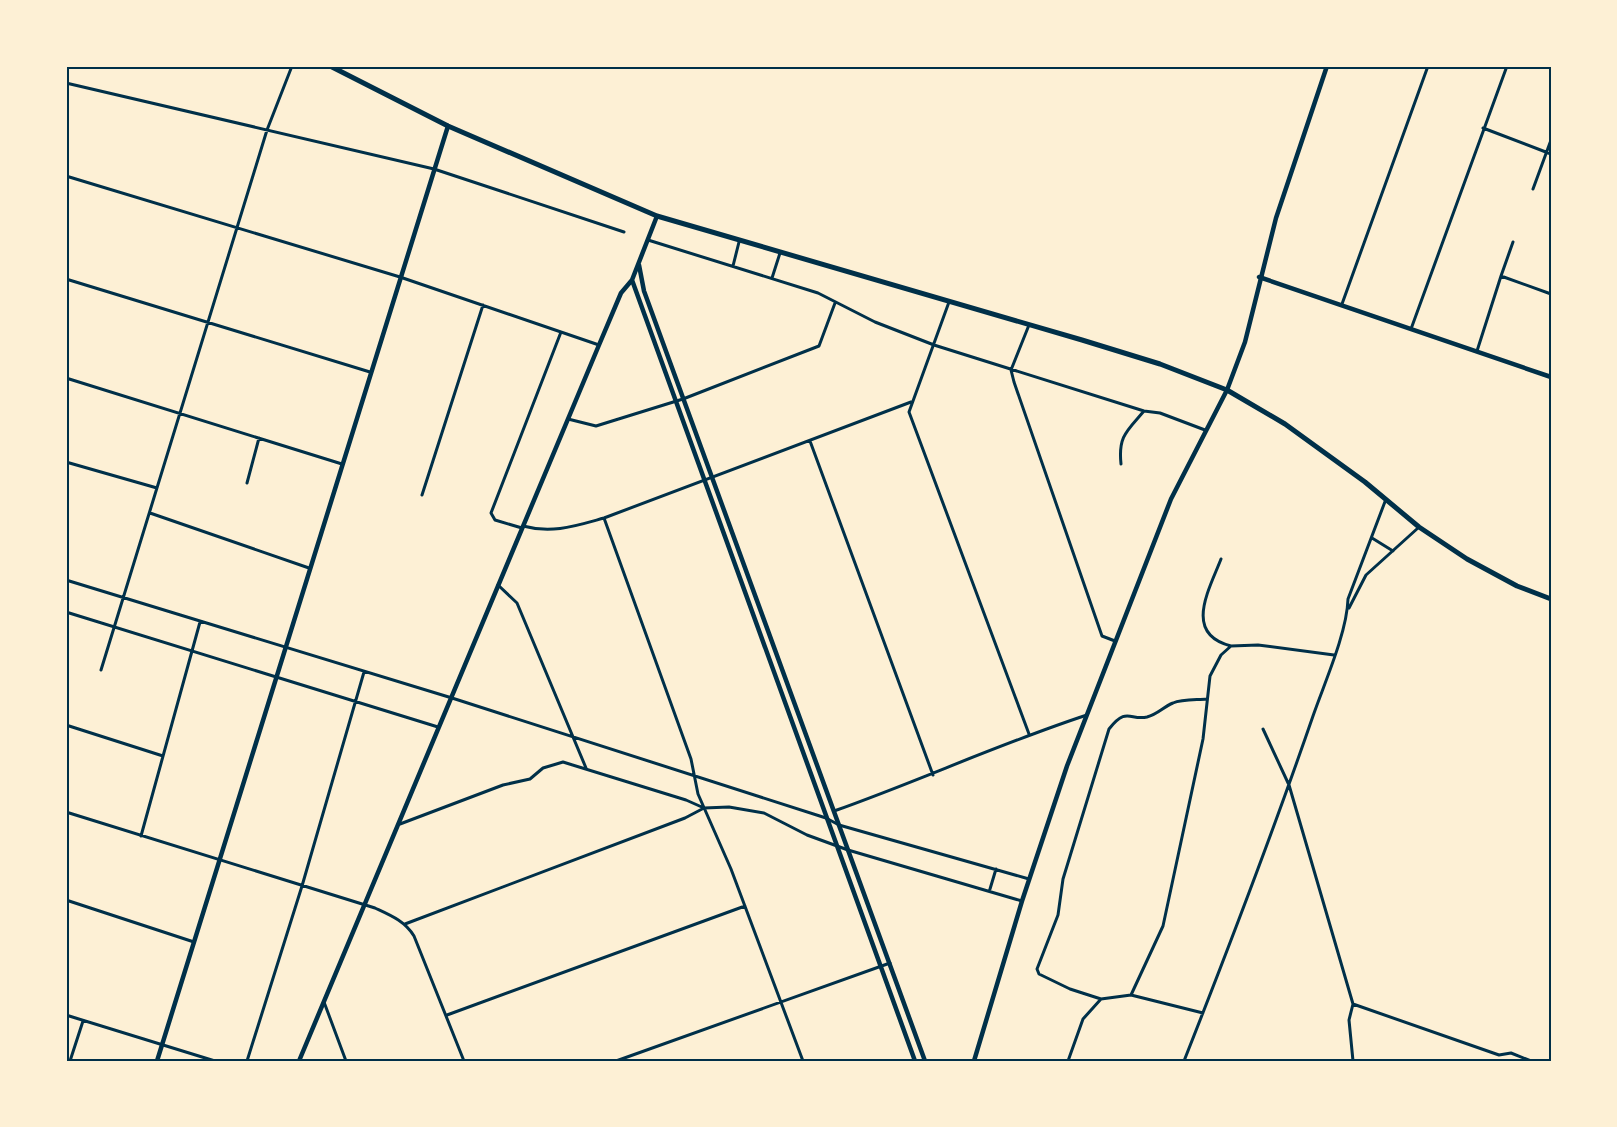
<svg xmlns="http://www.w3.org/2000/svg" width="1617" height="1127" font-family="'Alegreya Sans',sans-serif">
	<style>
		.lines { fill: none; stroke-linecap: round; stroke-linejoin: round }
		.minor { stroke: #003049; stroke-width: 3 }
		.tertiary { stroke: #003049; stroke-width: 4.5 }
		.secondary { stroke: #003049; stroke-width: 4.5 }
		.primary { stroke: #003049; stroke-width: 5 }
		.neatline { fill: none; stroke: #003049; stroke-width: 2 }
	</style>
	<rect width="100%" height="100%" fill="#fdf0d5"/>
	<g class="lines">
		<path class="minor" d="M 66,83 L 434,169 L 624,232
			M 1483,128 L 1551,154
			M 66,176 L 400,277 L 599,345
			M 1533,189 L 1551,140
			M 648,240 L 818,293 L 875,322 L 934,345 L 1144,411 L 1160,413 L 1205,430
			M 733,266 L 739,242
			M 1501,276 L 1513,242
			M 772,278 L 780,253
			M 66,279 L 370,372
			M 949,302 L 909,412 L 1029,734
			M 1342,304 L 1428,66
			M 1029,325 L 1011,370 L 1014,382 L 1102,636 L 1115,641
			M 1411,329 L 1507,66
			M 1477,351 L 1501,276 L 1551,294
			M 66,378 L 342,464
			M 568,419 L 596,426 L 683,399 L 819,346 L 835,303
			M 810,441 L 933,775
			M 66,462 L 157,488
			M 1121,464 C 1118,436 1127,431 1144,411
			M 247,483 L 259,438
			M 422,495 L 483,305
			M 150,513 L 309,568
			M 604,518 L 691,759 L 698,794 L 731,869 L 803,1061
			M 523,526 C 552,534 575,526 604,518 L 911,402
			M 522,528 L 495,520 L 491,513 L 561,332
			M 1372,538 L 1393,551
			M 1221,559 C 1209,590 1183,634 1231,646
			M 66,580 L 452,698 L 826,818 L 839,825 L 1029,879
			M 498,585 L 517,603 L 586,768
			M 1349,608 L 1366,575 L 1418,528
			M 66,612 L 438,727
			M 101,670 L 267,130 L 292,66
			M 66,725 L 163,756
			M 1263,729 L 1289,785 L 1353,1004
			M 834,811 C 919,781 1001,743 1087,715
			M 66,812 L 375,908 C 390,915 405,921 414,936 L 464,1061
			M 400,824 L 503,785 L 530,779 L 543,768 L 563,762 L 686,800 L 704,808 L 729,807 L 764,813 L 807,835 L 848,850 L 1022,901
			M 141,836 L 200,622
			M 990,889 L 996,869
			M 66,900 L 194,942
			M 405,924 L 685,818 L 704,808
			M 1131,995 L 1163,926 L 1203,739 L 1210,676 L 1221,655 L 1231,646 L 1258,645 L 1334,655
			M 324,1002 L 346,1061
			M 1353,1004 L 1499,1055 L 1511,1053 L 1531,1061
			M 1203,1013 L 1131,995 L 1101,999 L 1070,989 L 1039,974 L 1037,969 L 1058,915 L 1063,879 L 1109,729 C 1127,706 1130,721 1147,717 C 1158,714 1163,707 1173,703 C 1182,699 1196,700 1207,699
			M 66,1015 L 215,1061
			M 447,1015 L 745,906
			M 70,1061 L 83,1021
			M 247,1061 L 302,886 L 364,672
			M 616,1061 L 890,963
			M 1068,1061 L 1083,1019 L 1101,999
			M 1184,1061 C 1229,947 1273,832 1313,716 C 1324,684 1347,633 1348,599 L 1386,499
			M 1353,1061 L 1349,1020 L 1353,1004"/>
		<path class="tertiary" d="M 639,265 L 644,291 L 925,1061
			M 1259,277 L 1551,377
			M 632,280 L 915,1061
			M 157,1061 L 448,126
			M 299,1061 L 599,345 L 621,293 L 632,280 L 657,216
			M 974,1061 L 1022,901 L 1067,766 L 1171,499 L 1227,390"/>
		<path class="secondary" d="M 1227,390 L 1245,342 L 1276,218 L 1327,66"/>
		<path class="primary" d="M 330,66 L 448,126 L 657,216 L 1082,340 L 1160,364 L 1227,390 L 1285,424 L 1365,482 L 1419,527 L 1467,559 L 1517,586 L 1551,599"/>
	</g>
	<rect width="1617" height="1127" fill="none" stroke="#fdf0d5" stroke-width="135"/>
	<rect x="68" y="68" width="1482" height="992" class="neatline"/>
</svg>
